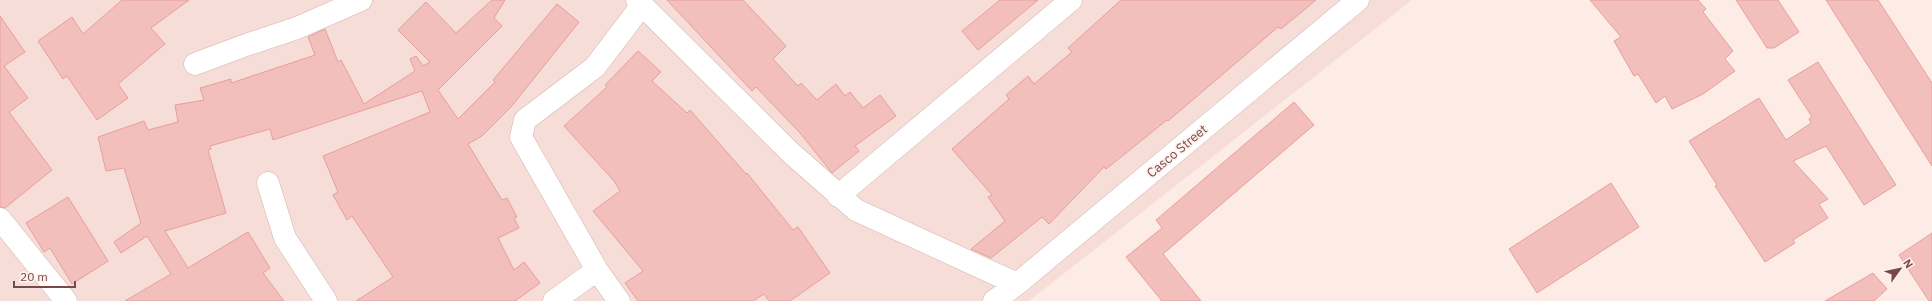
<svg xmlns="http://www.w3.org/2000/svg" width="1932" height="301" font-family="'IBM Plex Sans',sans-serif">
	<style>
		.residential { fill: #f7ddd7 }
		.building { fill: #f3bfbc; stroke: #e69f9c }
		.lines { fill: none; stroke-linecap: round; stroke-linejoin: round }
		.minor-casing { stroke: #d4b4b0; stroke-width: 23 }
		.minor { stroke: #fff; stroke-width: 22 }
		.labels { text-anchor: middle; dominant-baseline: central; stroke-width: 3.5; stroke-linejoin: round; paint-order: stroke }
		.street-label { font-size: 13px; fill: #774a4a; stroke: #fff1ec }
	</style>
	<rect width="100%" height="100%" fill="#fdece6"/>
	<path class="residential" d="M 0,0 L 1412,0 L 1029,301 L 0,301 Z"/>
	<path class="building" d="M 122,0 L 189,0 L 151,28 L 165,44 L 118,84 L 128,98 L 97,120 L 67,76 L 63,79 L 38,41 L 72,17 L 83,34 Z
		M 492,0 L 505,0 L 494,18 L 502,26 L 438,90 L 458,119 L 495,82 L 493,80 L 557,4 L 579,22 L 511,107 L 482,136 L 468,144 L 502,200 L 507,198 L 517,217 L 514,218 L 519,228 L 498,238 L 514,270 L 524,262 L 540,283 L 515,301 L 356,301 L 393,277 L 352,216 L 347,220 L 333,195 L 338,192 L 323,156 L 430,112 L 422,91 L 273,140 L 270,129 L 210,146 L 211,149 L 208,150 L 226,213 L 165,231 L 188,268 L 248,232 L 270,268 L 263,273 L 284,301 L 125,301 L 171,274 L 147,236 L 121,253 L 114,242 L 141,223 L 124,168 L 106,171 L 98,137 L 144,121 L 148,130 L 178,122 L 175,105 L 204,100 L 200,88 L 231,79 L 231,83 L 315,55 L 308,37 L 325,29 L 338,62 L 341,60 L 364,104 L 415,71 L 410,59 L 416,56 L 423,66 L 430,62 L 398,30 L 426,2 L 456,33 Z
		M 667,0 L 743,0 L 786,46 L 773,59 L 798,86 L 801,83 L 817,100 L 836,84 L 845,96 L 850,92 L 863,108 L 880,95 L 896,116 L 855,146 L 859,151 L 832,173 L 800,133 L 756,87 L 752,91 Z
		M 1000,0 L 1038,0 L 978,50 L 962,31 Z
		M 1121,0 L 1316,0 L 1281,29 L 1278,27 L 1168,121 L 1167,120 L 1106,169 L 1104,167 L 1049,224 L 1042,217 L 991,258 L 971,249 L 1005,221 L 988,197 L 992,195 L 952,149 L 1009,99 L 1006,95 L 1028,76 L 1034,84 L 1072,52 L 1068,48 Z
		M 1590,0 L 1698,0 L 1706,9 L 1703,12 L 1733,51 L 1725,59 L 1735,71 L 1703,94 L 1672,109 L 1665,96 L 1656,103 L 1638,74 L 1634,76 L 1614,41 L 1621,37 Z
		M 1736,0 L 1778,0 L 1799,32 L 1774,48 L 1767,48 Z
		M 1826,0 L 1878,0 L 1932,83 L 1932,166 Z
		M 0,16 L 25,52 L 4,66 L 28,98 L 9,112 L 52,170 L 5,208 L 0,207 Z
		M 638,51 L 661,72 L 652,81 L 687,113 L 690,110 L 746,174 L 747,173 L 793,230 L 798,227 L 830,273 L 790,301 L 769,301 L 764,294 L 753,301 L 638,301 L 625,283 L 643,271 L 593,211 L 620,191 L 614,181 L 564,126 L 607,87 L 605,85 Z
		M 1818,62 L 1896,185 L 1864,205 L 1826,146 L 1793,161 L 1828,199 L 1819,204 L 1828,218 L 1793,240 L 1795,243 L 1765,262 L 1715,186 L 1717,185 L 1689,141 L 1759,98 L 1786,140 L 1811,123 L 1809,119 L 1812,117 L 1788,80 Z
		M 1294,102 L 1314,125 L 1163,254 L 1201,301 L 1162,301 L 1126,257 L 1162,228 L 1156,220 Z
		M 1611,183 L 1639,227 L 1537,293 L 1509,249 Z
		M 68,197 L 108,261 L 72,284 L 50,248 L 44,252 L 26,223 Z
		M 1932,233 L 1932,301 L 1929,301 L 1899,255 Z
		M 1873,273 L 1887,289 L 1874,301 L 1825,301 Z"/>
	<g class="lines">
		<g class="minor-casing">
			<path id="minor" d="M 637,0 L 791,153 L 856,210 L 1017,284
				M 195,64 L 246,45 L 297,28 L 361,0
				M 268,183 L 285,238 L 326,301
				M 838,196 L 1071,0
				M 0,219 L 66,301
				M 554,301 L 597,270
				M 619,301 L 597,270 L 521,137 L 525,120 L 595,67 L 642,5
				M 994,301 L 1017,284 L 1358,0"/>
		</g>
		<use href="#minor" class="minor"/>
	</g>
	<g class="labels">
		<g class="street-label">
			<text transform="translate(1177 151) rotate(-40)">Casco Street</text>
		</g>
	</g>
	<g transform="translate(1900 269) rotate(57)" stroke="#fff1ec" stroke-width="3" paint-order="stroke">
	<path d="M0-3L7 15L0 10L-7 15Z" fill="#774a4a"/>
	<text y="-6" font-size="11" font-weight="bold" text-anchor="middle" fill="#774a4a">N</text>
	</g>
	<path d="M14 281v6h61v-6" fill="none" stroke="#774a4a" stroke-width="2"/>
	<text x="20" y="281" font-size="12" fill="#774a4a" stroke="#fff1ec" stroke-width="3" paint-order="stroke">20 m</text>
</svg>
